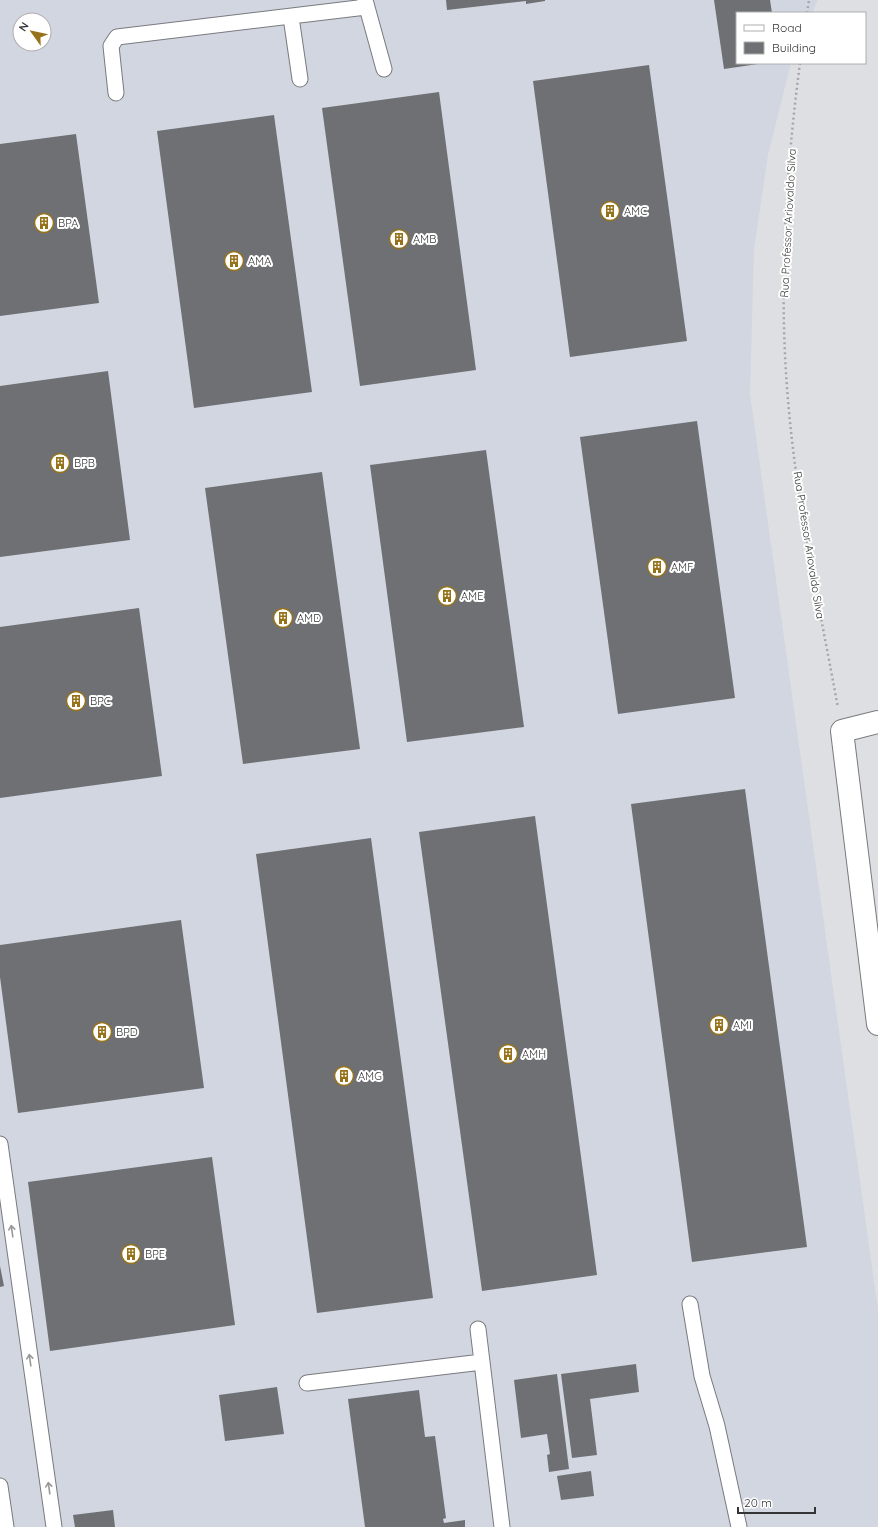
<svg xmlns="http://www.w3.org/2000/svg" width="878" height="1527" font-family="Quicksand,sans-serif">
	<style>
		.built { fill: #d1d6e1; fill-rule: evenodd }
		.building { fill: #6e7073 }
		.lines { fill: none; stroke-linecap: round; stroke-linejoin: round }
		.lane-casing { stroke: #797a7e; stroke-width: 17 }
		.secondary-casing { stroke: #797a7e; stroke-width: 24 }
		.path { stroke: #a5a6a9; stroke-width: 2.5; stroke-dasharray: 2 3; stroke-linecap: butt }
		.lane { stroke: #fff; stroke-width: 15 }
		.secondary { stroke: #fff; stroke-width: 22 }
		.oneway { stroke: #9a9a9a }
		.labels { text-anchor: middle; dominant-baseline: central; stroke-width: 4; stroke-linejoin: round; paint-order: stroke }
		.poi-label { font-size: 11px; fill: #343436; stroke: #fff; text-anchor: start }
		.street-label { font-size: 11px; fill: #343436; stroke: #fff }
	</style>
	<rect width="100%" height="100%" fill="#dedfe3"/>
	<path class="built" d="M 0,0 L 818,0 L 812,13 L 737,13 L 737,63 L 791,63 L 768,155 L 754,249 L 750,394 L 878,1310 L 878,1527 L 0,1527 ZM 20,20 L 44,20 L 44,44 L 20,44 Z"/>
	<path class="building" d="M 446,0 L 545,0 L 545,1 L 526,4 L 526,1 L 447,10 Z
		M 714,0 L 770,0 L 772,13 L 737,13 L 737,63 L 758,64 L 724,69 Z
		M 649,65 L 687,341 L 570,357 L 533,81 Z
		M 439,92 L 476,370 L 360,386 L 322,108 Z
		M 274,115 L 312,392 L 194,408 L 157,131 Z
		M 76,134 L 99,303 L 0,316 L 0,144 Z
		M 108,371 L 130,540 L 0,557 L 0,386 Z
		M 697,421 L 735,698 L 618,714 L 580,437 Z
		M 486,450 L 524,727 L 407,742 L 370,465 Z
		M 322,472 L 360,749 L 243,764 L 205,488 Z
		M 139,608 L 162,776 L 0,798 L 0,627 Z
		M 745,789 L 807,1247 L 692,1262 L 631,804 Z
		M 535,816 L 597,1275 L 482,1291 L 419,832 Z
		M 371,838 L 433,1298 L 317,1313 L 256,854 Z
		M 181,920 L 204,1088 L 18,1113 L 0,977 L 0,945 Z
		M 212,1157 L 235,1325 L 50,1351 L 28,1182 Z
		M 0,1266 L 4,1286 L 0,1287 Z
		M 636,1364 L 639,1392 L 590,1399 L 597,1455 L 572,1458 L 561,1374 Z
		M 557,1374 L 569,1469 L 549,1472 L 547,1455 L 550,1454 L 547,1434 L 521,1438 L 514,1380 Z
		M 277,1387 L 284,1434 L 225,1441 L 219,1395 Z
		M 419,1390 L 425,1437 L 435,1436 L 446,1518 L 443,1519 L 444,1523 L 465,1520 L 465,1527 L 365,1527 L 348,1399 Z
		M 591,1471 L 594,1496 L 561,1500 L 557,1476 Z
		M 113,1510 L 115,1527 L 75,1527 L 73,1515 Z"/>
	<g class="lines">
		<g class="lane-casing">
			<path id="lane" d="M 365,0 L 384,69
				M 291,17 L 300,79
				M 116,93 L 111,46 L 117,37 L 366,7
				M 0,1144 L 54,1527
				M 690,1304 L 702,1376 L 717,1426 L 739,1527
				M 478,1329 L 502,1527
				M 307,1383 L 482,1362
				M 0,1486 L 6,1527"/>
		</g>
		<g class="secondary-casing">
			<path id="secondary" d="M 878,722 L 842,731 L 878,1024"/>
		</g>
		<path class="path" d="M 807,13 L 809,0
			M 800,63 C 785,178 778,296 789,411 C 798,511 820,609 838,708"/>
		<use href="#lane" class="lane"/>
		<use href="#secondary" class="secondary"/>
	</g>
	<defs><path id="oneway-shaft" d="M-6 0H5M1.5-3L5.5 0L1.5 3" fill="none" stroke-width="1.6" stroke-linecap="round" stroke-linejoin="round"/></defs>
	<g class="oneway">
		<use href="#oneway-shaft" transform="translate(12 1231) rotate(-98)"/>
		<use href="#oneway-shaft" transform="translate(30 1360) rotate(-98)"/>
		<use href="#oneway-shaft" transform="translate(49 1488) rotate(-98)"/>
	</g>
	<defs>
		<g id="building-ring" transform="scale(1)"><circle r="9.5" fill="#fff" stroke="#96721b" stroke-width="1.5"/><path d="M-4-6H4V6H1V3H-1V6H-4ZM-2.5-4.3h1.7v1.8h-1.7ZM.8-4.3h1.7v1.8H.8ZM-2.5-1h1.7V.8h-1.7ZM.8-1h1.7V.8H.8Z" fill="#96721b"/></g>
	</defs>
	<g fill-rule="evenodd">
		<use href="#building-ring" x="610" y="211"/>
		<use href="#building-ring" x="44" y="223"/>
		<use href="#building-ring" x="399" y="239"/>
		<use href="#building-ring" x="234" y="261"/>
		<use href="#building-ring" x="60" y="463"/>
		<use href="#building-ring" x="657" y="567"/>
		<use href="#building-ring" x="447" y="596"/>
		<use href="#building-ring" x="283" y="618"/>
		<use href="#building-ring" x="76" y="701"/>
		<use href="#building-ring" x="719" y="1025"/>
		<use href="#building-ring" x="102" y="1032"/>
		<use href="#building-ring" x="508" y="1054"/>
		<use href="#building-ring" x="344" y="1076"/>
		<use href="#building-ring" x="131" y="1254"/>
	</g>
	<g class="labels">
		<g class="poi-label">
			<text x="624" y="211">AMC</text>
			<text x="58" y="223">BPA</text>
			<text x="413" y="239">AMB</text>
			<text x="248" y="261">AMA</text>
			<text x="74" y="463">BPB</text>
			<text x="671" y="567">AMF</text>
			<text x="461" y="596">AME</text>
			<text x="297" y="618">AMD</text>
			<text x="90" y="701">BPC</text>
			<text x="733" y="1025">AMI</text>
			<text x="116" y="1032">BPD</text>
			<text x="522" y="1054">AMH</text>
			<text x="358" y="1076">AMG</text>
			<text x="145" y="1254">BPE</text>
		</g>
		<g class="street-label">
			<text transform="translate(788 223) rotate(-87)">Rua Professor Ariovaldo Silva</text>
			<text transform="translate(809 545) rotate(81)">Rua Professor Ariovaldo Silva</text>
		</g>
	</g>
	<rect x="736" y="12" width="130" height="52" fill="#ffffff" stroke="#aeaeaf"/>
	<rect x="744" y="25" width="20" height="6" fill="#ffffff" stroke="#aeaeaf"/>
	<text x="772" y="32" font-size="12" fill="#343436">Road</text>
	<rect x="744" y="42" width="20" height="12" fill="#6e7073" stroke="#aeaeaf"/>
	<text x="772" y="52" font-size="12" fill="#343436">Building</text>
	<g transform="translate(32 32) rotate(303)"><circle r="19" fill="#ffffff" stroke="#aeaeaf"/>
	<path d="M0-3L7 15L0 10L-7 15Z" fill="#96721b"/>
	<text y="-6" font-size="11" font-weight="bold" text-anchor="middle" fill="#343436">N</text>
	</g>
	<path d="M738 1507v6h77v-6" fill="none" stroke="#343436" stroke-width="2"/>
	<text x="744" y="1507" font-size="12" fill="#343436" stroke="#ffffff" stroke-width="3" paint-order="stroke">20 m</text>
</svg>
